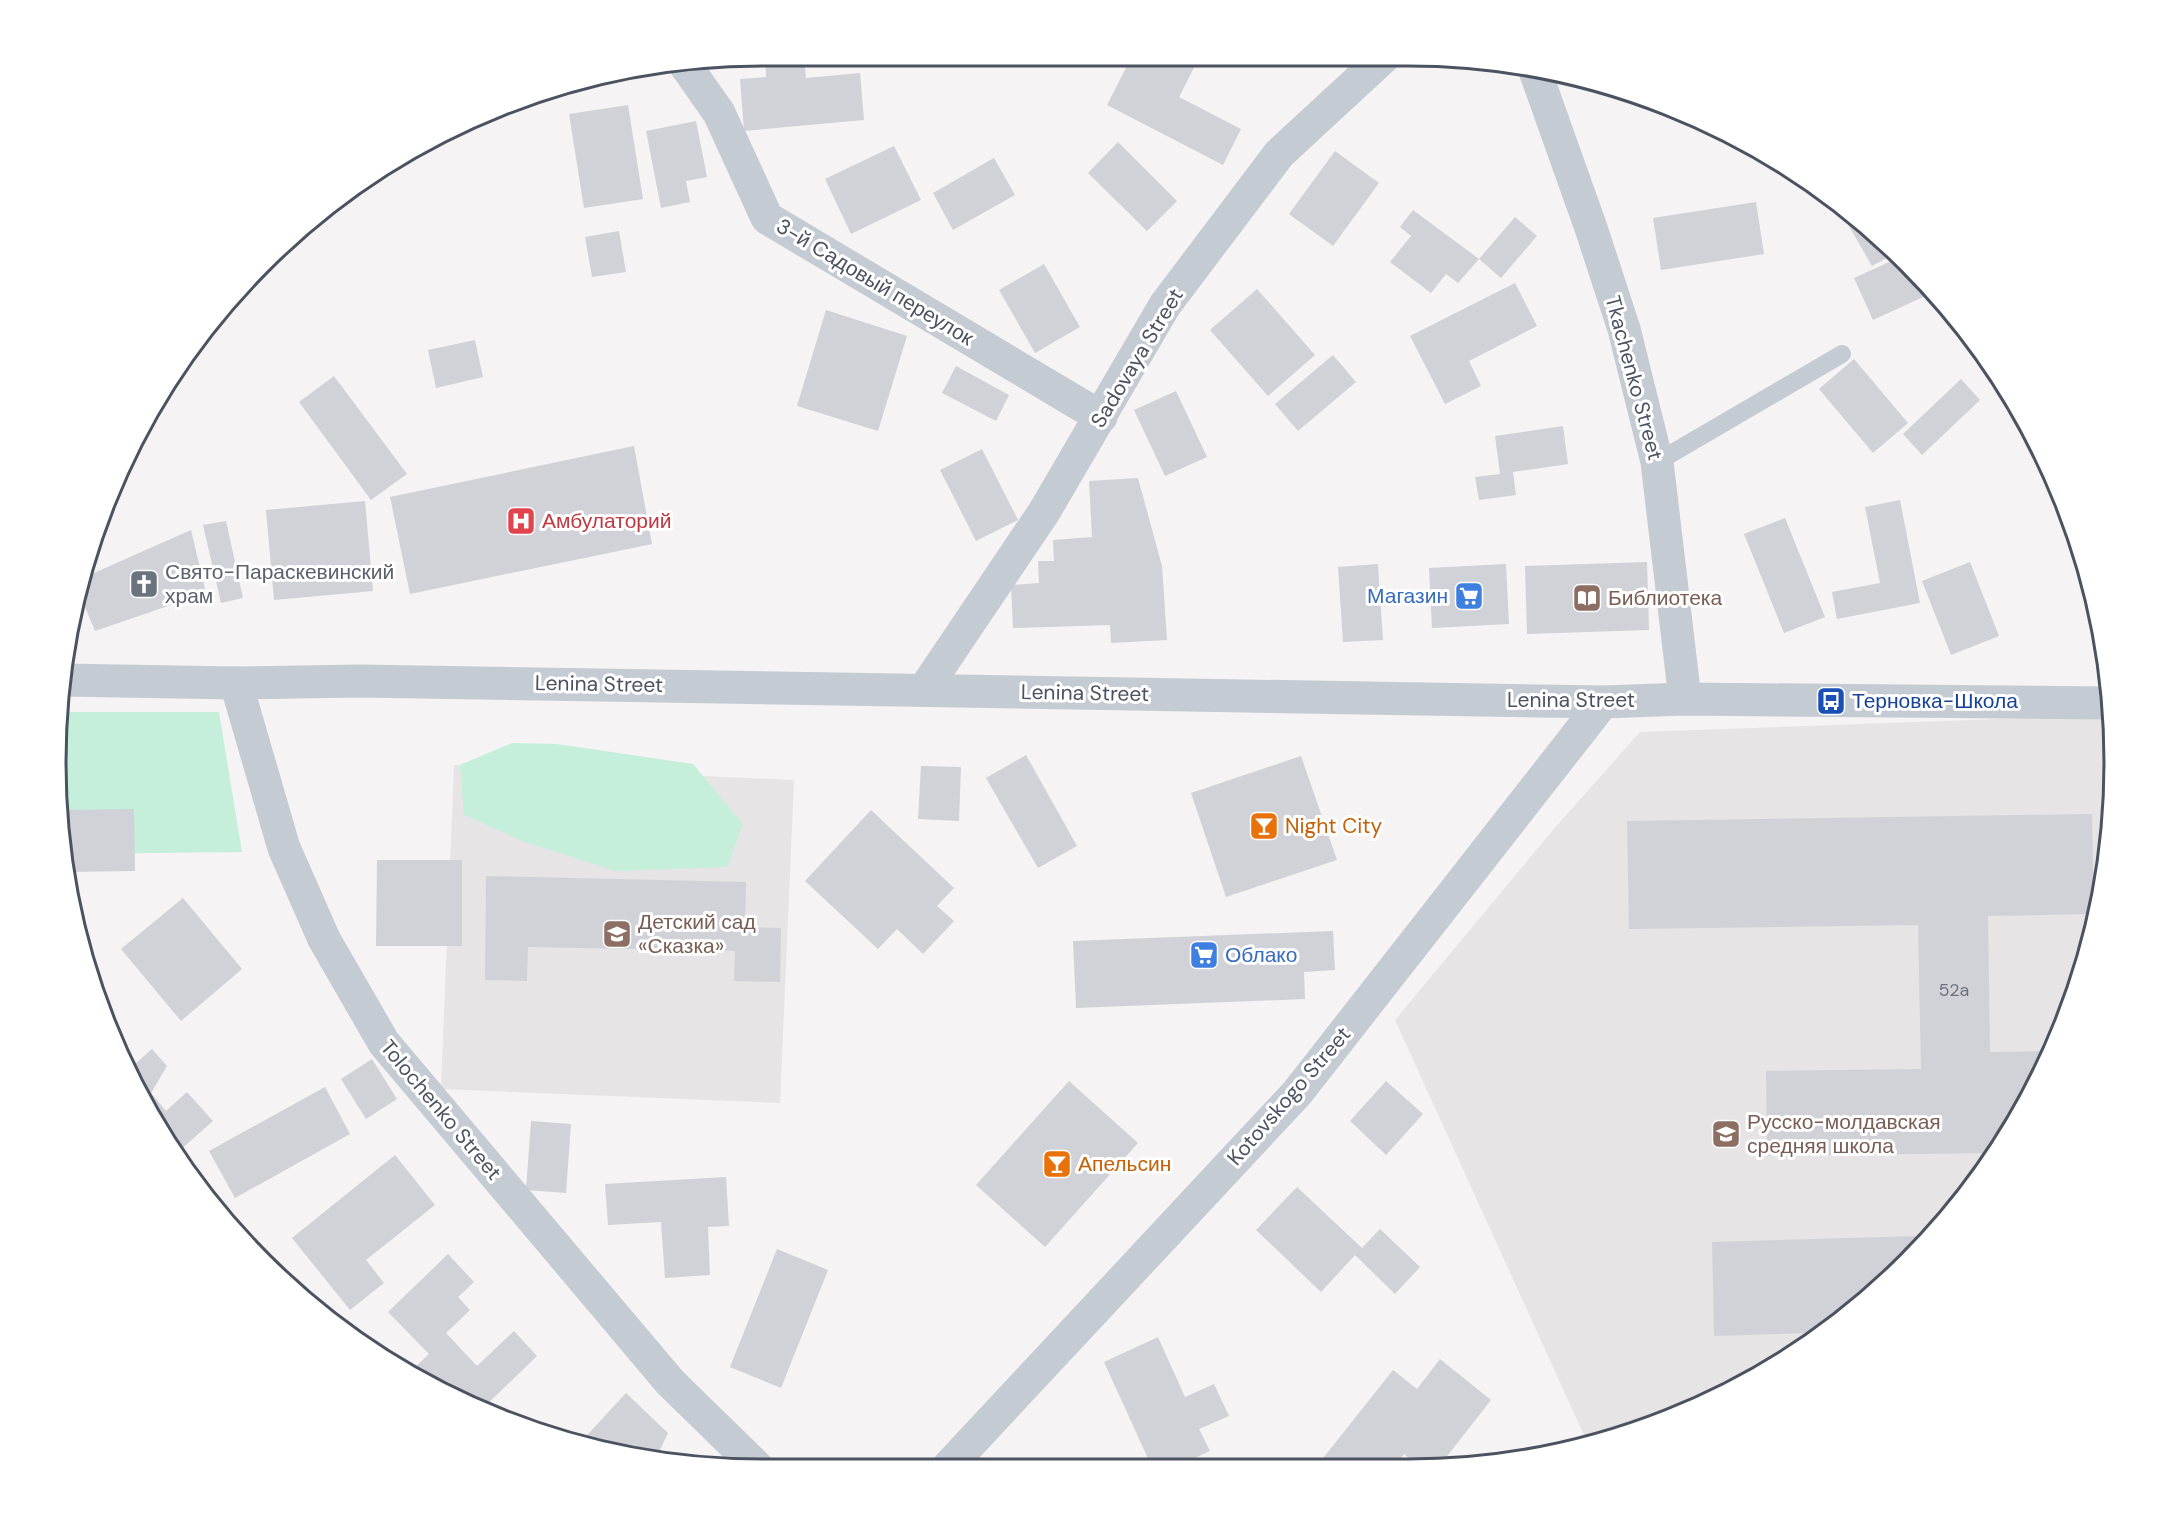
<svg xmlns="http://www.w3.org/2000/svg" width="2170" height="1525" font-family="'DM Sans',sans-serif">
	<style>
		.education { fill: #e6e4e5 }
		.green { fill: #c5efdb }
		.building { fill: #d0d2d7 }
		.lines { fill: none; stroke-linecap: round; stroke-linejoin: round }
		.service { stroke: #c5cbd3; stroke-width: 18 }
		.minor { stroke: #c5cbd3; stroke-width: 33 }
		.tertiary { stroke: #c5cbd3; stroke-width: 33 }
		.labels { text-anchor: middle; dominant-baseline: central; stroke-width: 6; stroke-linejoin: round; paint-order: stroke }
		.number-label { font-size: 18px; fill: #6c737e }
		.street-label { font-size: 21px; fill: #4b5360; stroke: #fff }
		.health-label { font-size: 21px; fill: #be3a42; stroke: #fff; text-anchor: start }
		.worship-label { font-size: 21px; fill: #5b616d; stroke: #fff; text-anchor: start }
		.shop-label { font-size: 21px; fill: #366cbe; stroke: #fff; text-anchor: end }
		.education-label { font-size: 21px; fill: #785e54; stroke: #fff; text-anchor: start }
		.transit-label { font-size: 21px; fill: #164399; stroke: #fff; text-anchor: start }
		.food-label { font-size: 21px; fill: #c56008; stroke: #fff; text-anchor: start }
		.rim { fill: none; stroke: #4b5360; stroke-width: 3 }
	</style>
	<rect width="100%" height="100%" fill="#f5f3f3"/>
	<path class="education" d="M 2110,715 L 2113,808 L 2090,945 L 2042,1075 L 1969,1193 L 1874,1294 L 1720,1397 L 1589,1446 L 1395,1020 L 1553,830 L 1640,732 Z
		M 454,765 L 794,780 L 780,1103 L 441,1089 Z"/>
	<path class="green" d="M 59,712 L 219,712 L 242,852 L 64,854 L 56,763 Z
		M 512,743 L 557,744 L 693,764 L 743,824 L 727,867 L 616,871 L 522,841 L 464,815 L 460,765 Z"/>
	<path class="building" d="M 765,56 L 804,56 L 806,78 L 860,73 L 864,120 L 744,131 L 740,79 L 766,77 Z
		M 1132,56 L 1200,56 L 1179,97 L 1241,129 L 1223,165 L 1107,105 Z
		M 1648,100 L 1665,105 L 1668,106 L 1661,113 Z
		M 628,105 L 643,199 L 584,208 L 569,114 Z
		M 696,121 L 707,177 L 686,181 L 690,202 L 661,208 L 646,131 Z
		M 1118,142 L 1177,201 L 1147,231 L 1088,173 Z
		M 894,146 L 921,200 L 851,234 L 825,179 Z
		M 1335,151 L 1379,183 L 1333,246 L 1289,214 Z
		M 994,158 L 1015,195 L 953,230 L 933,193 Z
		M 1756,202 L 1764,254 L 1661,270 L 1653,218 Z
		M 1841,205 L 1894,254 L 1872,266 L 1838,207 Z
		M 1413,210 L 1479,259 L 1458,283 L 1446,274 L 1431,293 L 1390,262 L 1411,236 L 1400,227 Z
		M 1515,217 L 1537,236 L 1501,278 L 1479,259 Z
		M 619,231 L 626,272 L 592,277 L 585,237 Z
		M 1898,258 L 1934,292 L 1873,320 L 1854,278 Z
		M 1044,264 L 1080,327 L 1035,353 L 999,290 Z
		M 1515,283 L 1537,326 L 1469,361 L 1481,386 L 1445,404 L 1410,336 Z
		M 1257,289 L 1315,355 L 1268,396 L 1210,330 Z
		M 826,310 L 907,336 L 878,431 L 797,406 Z
		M 475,340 L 483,377 L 436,388 L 428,350 Z
		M 1333,355 L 1356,382 L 1298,431 L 1275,404 Z
		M 1854,359 L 1908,423 L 1873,453 L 1819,389 Z
		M 956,366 L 1009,395 L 996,421 L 942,393 Z
		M 334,376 L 407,474 L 371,500 L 299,402 Z
		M 1961,379 L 1980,400 L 1922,455 L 1903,434 Z
		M 1176,391 L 1207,457 L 1165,476 L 1134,410 Z
		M 1563,426 L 1568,464 L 1513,472 L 1516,495 L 1479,500 L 1475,477 L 1500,474 L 1495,436 Z
		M 634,446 L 652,544 L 410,594 L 390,497 Z
		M 982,449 L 1018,520 L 976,541 L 940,470 Z
		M 120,472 L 128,480 L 107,499 L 109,492 Z
		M 1138,478 L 1162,566 L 1167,640 L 1111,643 L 1110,625 L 1013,628 L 1011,585 L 1039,583 L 1038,561 L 1054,561 L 1053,540 L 1092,537 L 1089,481 Z
		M 1900,500 L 1920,603 L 1837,619 L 1832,592 L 1880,583 L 1865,507 Z
		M 365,501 L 373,591 L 274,600 L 266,510 Z
		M 1785,518 L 1825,617 L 1784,633 L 1744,534 Z
		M 226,521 L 243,598 L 221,603 L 203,525 Z
		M 191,530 L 206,593 L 95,631 L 81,597 L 87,576 Z
		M 1647,562 L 1649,630 L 1527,634 L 1525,566 Z
		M 1970,562 L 1999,636 L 1951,655 L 1922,581 Z
		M 1378,564 L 1383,640 L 1343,642 L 1338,567 Z
		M 1506,564 L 1509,624 L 1432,628 L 1429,568 Z
		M 1026,755 L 1077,846 L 1038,868 L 986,778 Z
		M 1301,756 L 1337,860 L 1226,897 L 1191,793 Z
		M 921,766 L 961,767 L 959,821 L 918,819 Z
		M 134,809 L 135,871 L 66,872 L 60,810 Z
		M 871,810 L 954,888 L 937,906 L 954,921 L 923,954 L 897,929 L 878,949 L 805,881 Z
		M 2092,814 L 2094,914 L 1988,916 L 1990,1052 L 2051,1051 L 2042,1075 L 1993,1153 L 1767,1156 L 1766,1071 L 1921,1069 L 1918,925 L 1629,929 L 1627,821 Z
		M 377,860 L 462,860 L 462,946 L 376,946 Z
		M 486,876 L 746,882 L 745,927 L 781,928 L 780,982 L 734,981 L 735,951 L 528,947 L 527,981 L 485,980 Z
		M 183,898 L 242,969 L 181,1021 L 121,949 Z
		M 1333,931 L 1335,970 L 1304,972 L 1305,999 L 1076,1008 L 1073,941 Z
		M 152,1049 L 167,1066 L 151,1093 L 166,1111 L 187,1092 L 213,1121 L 179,1151 L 127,1071 Z
		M 372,1059 L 397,1099 L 366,1119 L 341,1079 Z
		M 1069,1081 L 1138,1143 L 1045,1247 L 976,1185 Z
		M 1386,1081 L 1423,1114 L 1386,1155 L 1350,1121 Z
		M 325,1087 L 350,1134 L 235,1198 L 209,1151 Z
		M 531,1121 L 571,1124 L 566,1193 L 526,1190 Z
		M 395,1155 L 435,1205 L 366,1260 L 384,1283 L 350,1310 L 292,1238 Z
		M 726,1177 L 729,1226 L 708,1227 L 710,1275 L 665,1278 L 661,1222 L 608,1225 L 605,1184 Z
		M 1297,1187 L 1362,1248 L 1380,1229 L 1420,1267 L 1395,1294 L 1355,1255 L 1321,1292 L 1256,1230 Z
		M 1918,1236 L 1918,1246 L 1874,1294 L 1815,1333 L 1714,1336 L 1712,1242 Z
		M 777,1249 L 828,1270 L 781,1388 L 730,1367 Z
		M 448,1254 L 474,1282 L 458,1297 L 470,1310 L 446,1333 L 477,1366 L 514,1331 L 537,1356 L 482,1409 L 450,1397 L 410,1372 L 429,1354 L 388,1312 Z
		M 1158,1337 L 1185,1397 L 1214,1384 L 1229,1416 L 1199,1429 L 1210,1451 L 1179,1465 L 1151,1465 L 1104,1362 Z
		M 1440,1359 L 1491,1400 L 1441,1464 L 1416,1464 L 1404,1454 L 1396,1464 L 1323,1464 L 1320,1462 L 1393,1370 L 1417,1389 Z
		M 626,1393 L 668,1433 L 660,1450 L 671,1461 L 578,1445 Z"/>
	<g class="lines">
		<path class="service" d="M 1657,462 L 1842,354"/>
		<path class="minor" d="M 686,66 L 719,113 L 767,218 L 1101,417
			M 1534,68 L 1591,228 L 1624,329 L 1657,462 L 1685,699
			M 236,683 L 284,848 L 324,939 L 384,1043 L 670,1382 L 758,1468
			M 924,690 L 1044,512 L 1165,305 L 1279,154 L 1385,56
			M 948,1467 L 1297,1093 L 1603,702 L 1685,699 L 2110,703"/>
		<path class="tertiary" d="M 61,680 L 236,683 L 360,681 L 1603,702"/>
	</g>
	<defs>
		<g id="hospital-square" transform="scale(1.5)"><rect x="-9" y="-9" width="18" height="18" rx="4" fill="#e0444e" stroke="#fff"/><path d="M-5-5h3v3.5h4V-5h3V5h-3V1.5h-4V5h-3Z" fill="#fff"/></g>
		<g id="church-square" transform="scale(1.5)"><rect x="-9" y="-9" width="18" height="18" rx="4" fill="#6b7280" stroke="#fff"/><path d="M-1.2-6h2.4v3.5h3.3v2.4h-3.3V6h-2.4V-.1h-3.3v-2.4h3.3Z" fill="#fff"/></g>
		<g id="supermarket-square" transform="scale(1.5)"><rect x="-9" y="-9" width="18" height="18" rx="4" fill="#3f7fe0" stroke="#fff"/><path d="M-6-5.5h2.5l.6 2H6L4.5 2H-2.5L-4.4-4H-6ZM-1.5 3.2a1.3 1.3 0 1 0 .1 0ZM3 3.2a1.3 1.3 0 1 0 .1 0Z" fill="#fff"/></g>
		<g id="library-square" transform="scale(1.5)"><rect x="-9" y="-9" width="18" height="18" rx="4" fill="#8d6e63" stroke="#fff"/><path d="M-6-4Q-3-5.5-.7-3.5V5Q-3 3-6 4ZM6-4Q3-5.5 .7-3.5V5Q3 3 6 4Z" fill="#fff"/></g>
		<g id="bus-square" transform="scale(1.5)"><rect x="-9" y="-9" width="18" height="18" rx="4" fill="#1a4fb4" stroke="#fff"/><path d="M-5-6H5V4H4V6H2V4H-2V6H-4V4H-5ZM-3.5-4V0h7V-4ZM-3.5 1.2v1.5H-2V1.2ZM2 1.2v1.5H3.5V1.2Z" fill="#fff"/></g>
		<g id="bar-square" transform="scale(1.5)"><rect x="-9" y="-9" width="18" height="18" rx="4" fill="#e8710a" stroke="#fff"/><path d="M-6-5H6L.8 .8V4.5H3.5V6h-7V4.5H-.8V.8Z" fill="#fff"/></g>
		<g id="school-square" transform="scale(1.5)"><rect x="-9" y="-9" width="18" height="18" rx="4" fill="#8d6e63" stroke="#fff"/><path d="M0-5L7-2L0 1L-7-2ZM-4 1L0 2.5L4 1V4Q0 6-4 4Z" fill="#fff"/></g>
	</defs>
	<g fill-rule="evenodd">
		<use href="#hospital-square" x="521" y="521"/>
		<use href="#church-square" x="144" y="584"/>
		<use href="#supermarket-square" x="1469" y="596"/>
		<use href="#library-square" x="1587" y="598"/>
		<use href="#bus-square" x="1831" y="701"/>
		<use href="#bar-square" x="1264" y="826"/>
		<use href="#school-square" x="617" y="934"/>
		<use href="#supermarket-square" x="1204" y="955"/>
		<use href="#school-square" x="1726" y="1134"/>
		<use href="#bar-square" x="1057" y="1164"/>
	</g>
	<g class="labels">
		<g class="number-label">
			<text x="1954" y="990">52a</text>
		</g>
		<g class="street-label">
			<text transform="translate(875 282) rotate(31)">3-й Садовый переулок</text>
			<text transform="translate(1137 358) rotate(-59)">Sadovaya Street</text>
			<text transform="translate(1634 378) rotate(75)">Tkachenko Street</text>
			<text transform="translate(599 684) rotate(1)">Lenina Street</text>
			<text transform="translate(1085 693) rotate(1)">Lenina Street</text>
			<text x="1571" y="700">Lenina Street</text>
			<text transform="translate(1289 1096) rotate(-49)">Kotovskogo Street</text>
			<text transform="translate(441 1110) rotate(50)">Tolochenko Street</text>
		</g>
		<g class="health-label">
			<text x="542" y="521">Амбулаторий</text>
		</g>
		<g class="worship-label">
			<text x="165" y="572">Свято-Параскевинский<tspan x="165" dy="24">храм</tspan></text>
		</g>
		<g class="shop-label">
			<text x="1448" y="596">Магазин</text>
			<text x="1225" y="955" text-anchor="start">Облако</text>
		</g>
		<g class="education-label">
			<text x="1608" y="598">Библиотека</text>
			<text x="638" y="922">Детский сад<tspan x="638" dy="24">«Сказка»</tspan></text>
			<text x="1747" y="1122">Русско-молдавская<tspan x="1747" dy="24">средняя школа</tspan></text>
		</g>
		<g class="transit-label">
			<text x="1852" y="701">Терновка-Школа</text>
		</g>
		<g class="food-label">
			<text x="1285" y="826">Night City</text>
			<text x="1078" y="1164">Апельсин</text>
		</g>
	</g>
	<path d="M0 0H2170V1525H0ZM762 66H1408A696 696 0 0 1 2104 762V763A696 696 0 0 1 1408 1459H762A696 696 0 0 1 66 763V762A696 696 0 0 1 762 66Z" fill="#fff" fill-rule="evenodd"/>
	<path class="rim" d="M762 66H1408A696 696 0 0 1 2104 762V763A696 696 0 0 1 1408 1459H762A696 696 0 0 1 66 763V762A696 696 0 0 1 762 66Z"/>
</svg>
